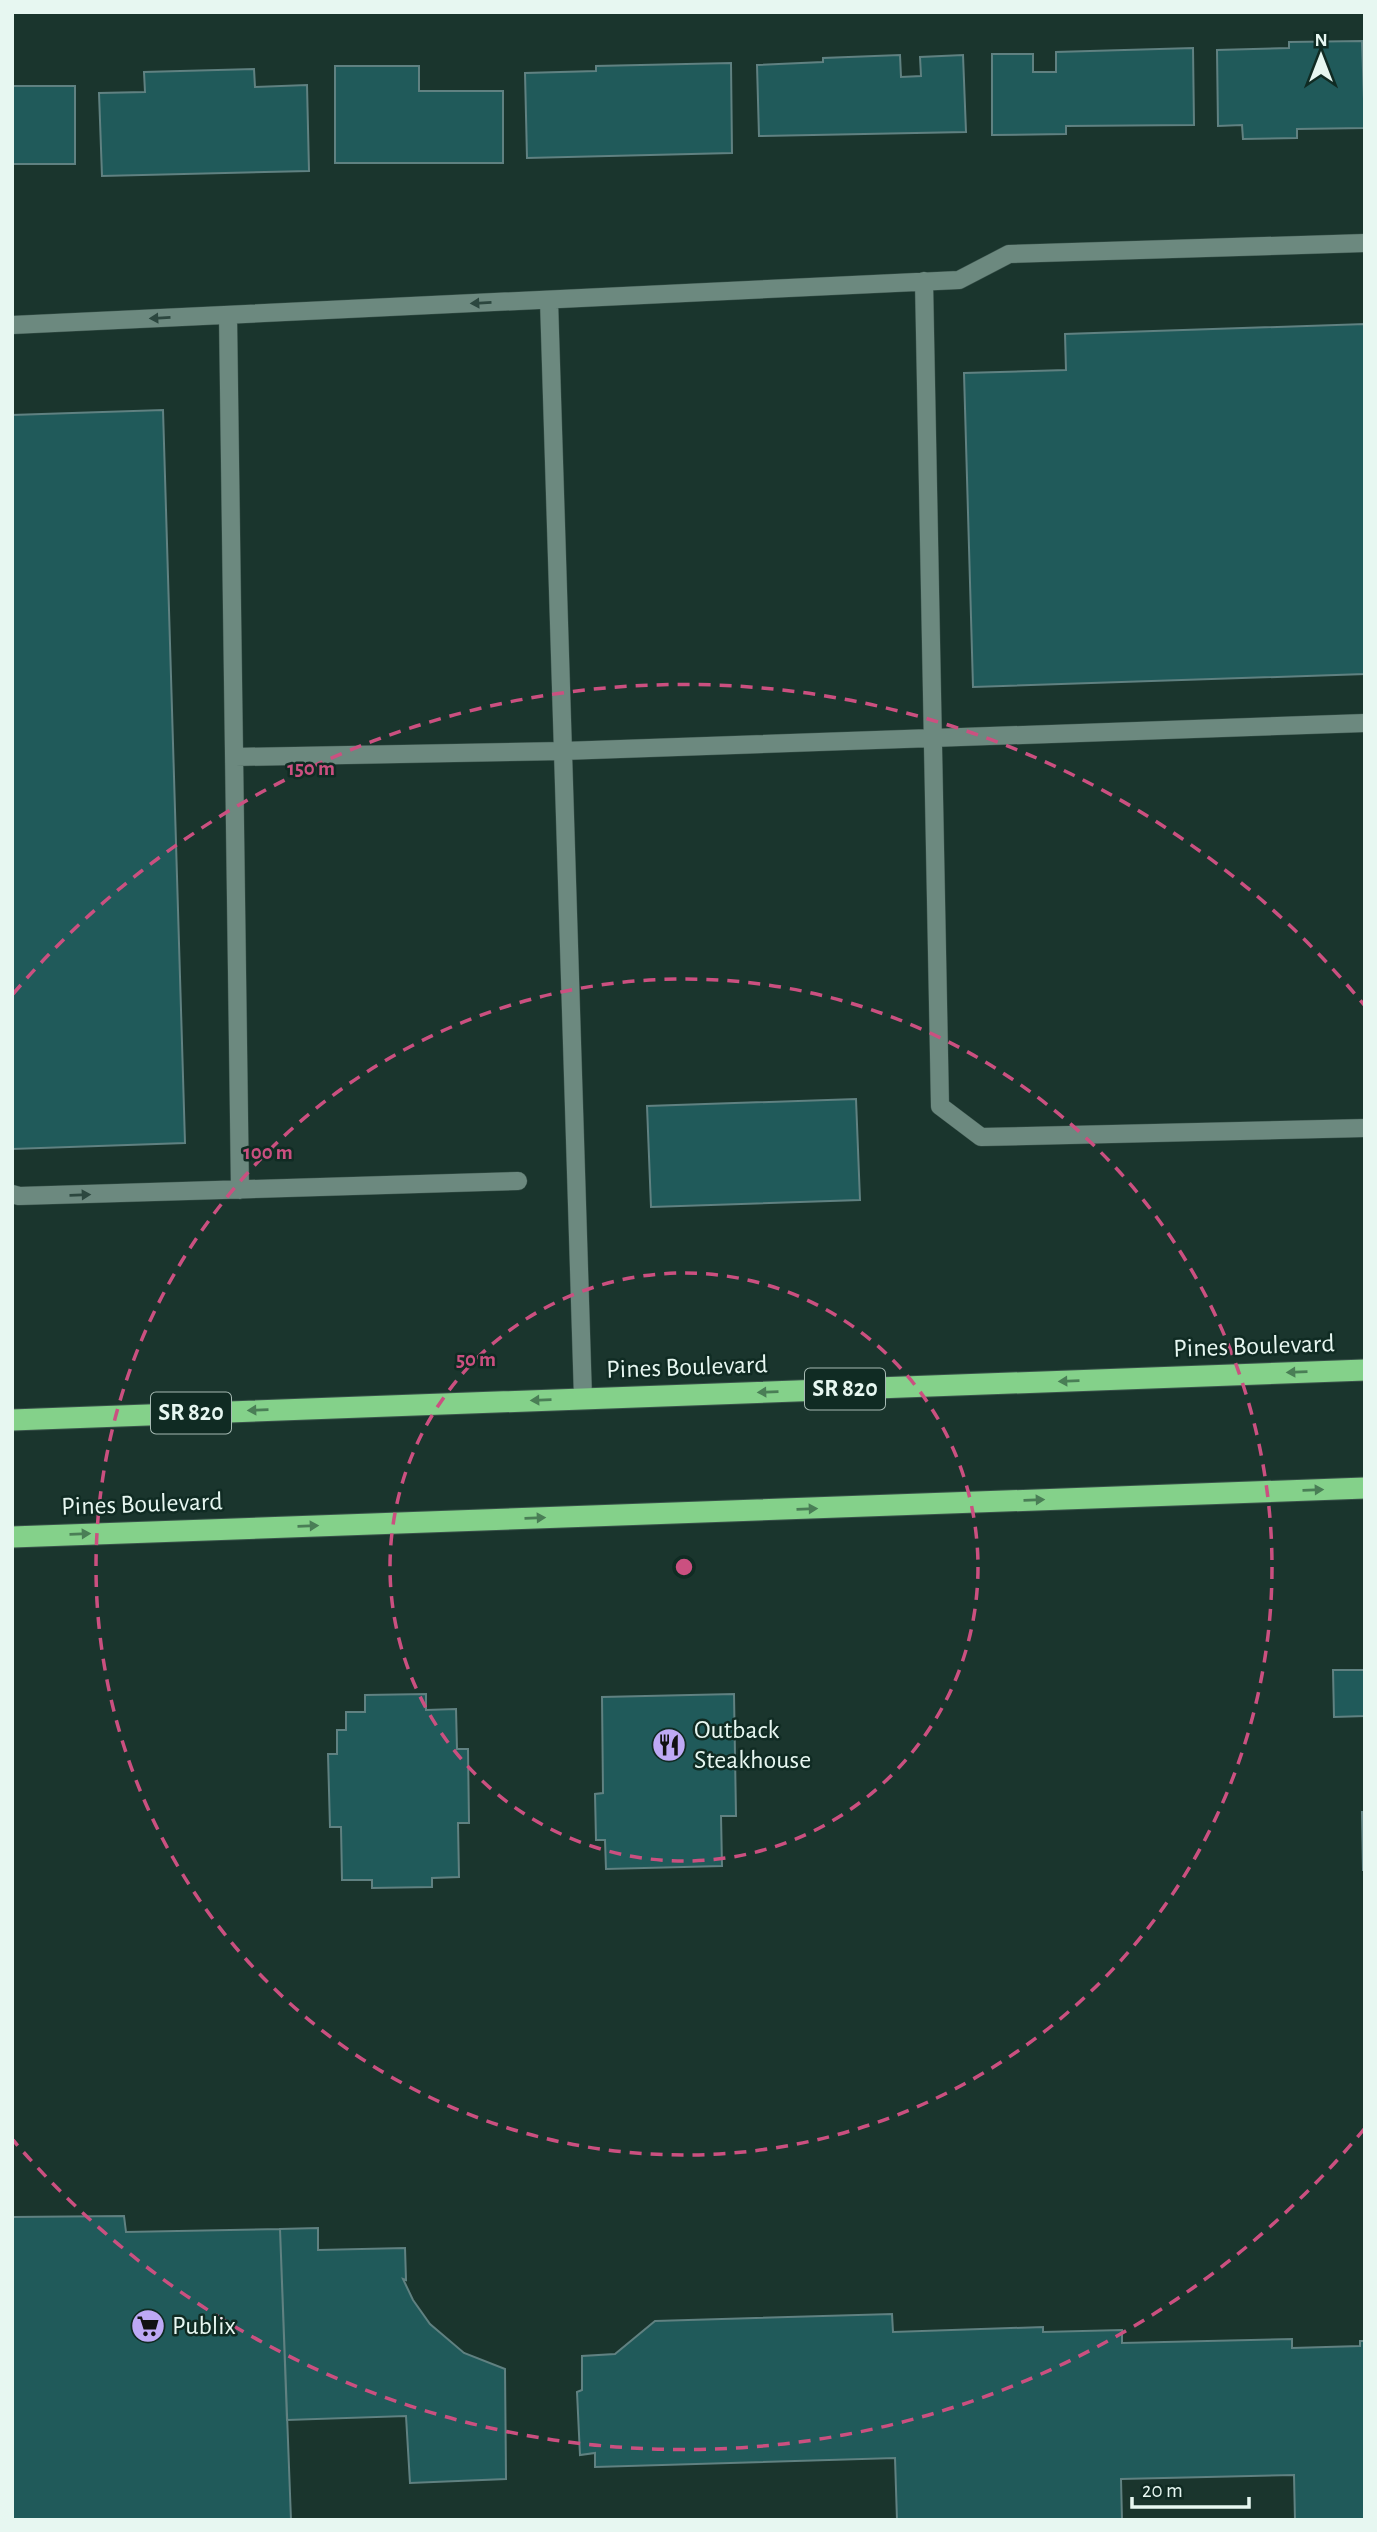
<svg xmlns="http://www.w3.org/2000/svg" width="1377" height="2532" font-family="'Alegreya Sans',sans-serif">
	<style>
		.building { fill: #205a5a; stroke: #608181; stroke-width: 2 }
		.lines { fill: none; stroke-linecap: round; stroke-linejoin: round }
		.minor-casing { stroke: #39514a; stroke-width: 19 }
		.highway-casing { stroke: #39514a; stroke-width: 23 }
		.minor { stroke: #6c897f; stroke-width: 18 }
		.highway { stroke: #84d18a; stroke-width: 21 }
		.oneway { fill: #2c473f }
		.oneway2 { fill: #4a7e56 }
		.ring { fill: none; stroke: #cb5080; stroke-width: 3.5; stroke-dasharray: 12 9 }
		.labels { text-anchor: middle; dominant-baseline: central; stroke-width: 5; stroke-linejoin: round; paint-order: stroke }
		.shield { fill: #102b23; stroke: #a6bab3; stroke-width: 2 }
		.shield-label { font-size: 24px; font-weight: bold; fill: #e7f7f1 }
		.street-label { font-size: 26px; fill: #e7f7f1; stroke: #102b23 }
		.poi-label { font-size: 26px; fill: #e7f7f1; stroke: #102b23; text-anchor: start }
		.centre { fill: #cb5080; stroke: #102b23; stroke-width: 3.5 }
		.ring-label { font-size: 21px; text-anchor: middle; font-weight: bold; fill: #cb5080; stroke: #102b23; stroke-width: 5; stroke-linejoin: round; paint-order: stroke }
	</style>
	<rect width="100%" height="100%" fill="#1a352d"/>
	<path class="building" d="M 1362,41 L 1365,128 L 1297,129 L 1297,138 L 1243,139 L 1242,125 L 1218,126 L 1217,50 L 1289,48 L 1289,42 Z
		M 1193,48 L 1194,125 L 1066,126 L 1066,134 L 992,135 L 992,54 L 1033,54 L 1033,72 L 1056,72 L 1056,52 Z
		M 900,55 L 901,77 L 921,76 L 920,57 L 963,55 L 966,132 L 759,136 L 757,65 L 823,62 L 823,58 Z
		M 731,63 L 732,153 L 527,158 L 525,73 L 596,71 L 596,66 Z
		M 335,66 L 419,66 L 419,91 L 503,91 L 503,163 L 335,163 Z
		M 254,69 L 255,87 L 307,85 L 309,171 L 102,176 L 99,93 L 145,92 L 144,72 Z
		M 12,86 L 75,86 L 75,164 L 12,164 Z
		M 1365,324 L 1365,674 L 973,687 L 964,373 L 1066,370 L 1065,334 Z
		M 163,410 L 185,1143 L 12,1149 L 12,415 Z
		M 856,1099 L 860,1200 L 651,1207 L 647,1106 Z
		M 1333,1670 L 1365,1670 L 1365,1716 L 1334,1717 Z
		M 426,1694 L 426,1710 L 456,1709 L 457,1749 L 468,1749 L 469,1823 L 458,1823 L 459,1877 L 432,1878 L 432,1887 L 372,1888 L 372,1880 L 342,1880 L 341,1827 L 330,1827 L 328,1754 L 337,1754 L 337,1730 L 346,1730 L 346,1712 L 365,1712 L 365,1695 Z
		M 734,1694 L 736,1816 L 721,1816 L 722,1866 L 606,1869 L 605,1840 L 596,1840 L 595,1794 L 603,1793 L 602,1697 Z
		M 1362,1812 L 1365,1812 L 1365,1870 L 1363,1870 Z
		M 124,2216 L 126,2232 L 280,2229 L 291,2520 L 12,2520 L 12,2217 Z
		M 318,2228 L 318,2250 L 405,2248 L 406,2280 L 403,2279 L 413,2300 L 430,2324 L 464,2353 L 505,2369 L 506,2479 L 410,2483 L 406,2416 L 287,2420 L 280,2229 Z
		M 892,2314 L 893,2332 L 1043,2327 L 1043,2332 L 1122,2330 L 1122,2343 L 1292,2339 L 1292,2348 L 1360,2346 L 1360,2341 L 1365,2341 L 1365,2520 L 1295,2520 L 1294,2475 L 1121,2479 L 1122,2520 L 897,2520 L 895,2458 L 595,2467 L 595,2453 L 580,2455 L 577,2392 L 582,2390 L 582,2356 L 615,2354 L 655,2321 Z"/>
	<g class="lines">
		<g class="minor-casing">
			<path id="minor" d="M 924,281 L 940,1106 L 981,1137 L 1365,1128
				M 549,300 L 583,1398
				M 228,315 L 240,1190
				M 12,325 L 959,280 L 1009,254 L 1365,243
				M 235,757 L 563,751 L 1365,723
				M 12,1194 L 19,1196 L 518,1181"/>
		</g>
		<g class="highway-casing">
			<path id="highway" d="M 12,1420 L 1365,1370
				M 12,1537 L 1365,1488"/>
		</g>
		<use href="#minor" class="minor"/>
		<use href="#highway" class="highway"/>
	</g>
	<defs><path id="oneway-solid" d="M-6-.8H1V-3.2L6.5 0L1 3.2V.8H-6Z" transform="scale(1.75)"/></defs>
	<g class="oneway">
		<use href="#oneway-solid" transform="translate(481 303) rotate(177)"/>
		<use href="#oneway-solid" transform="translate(160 318) rotate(177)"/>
		<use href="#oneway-solid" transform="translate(80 1195) rotate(-2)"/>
	</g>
	<g class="oneway2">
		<use href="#oneway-solid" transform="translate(1297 1372) rotate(178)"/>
		<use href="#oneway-solid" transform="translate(1069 1381) rotate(178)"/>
		<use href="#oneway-solid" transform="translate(768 1392) rotate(178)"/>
		<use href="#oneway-solid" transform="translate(541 1400) rotate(178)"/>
		<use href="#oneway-solid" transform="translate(258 1410) rotate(178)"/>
		<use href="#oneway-solid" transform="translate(1313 1490) rotate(-2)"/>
		<use href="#oneway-solid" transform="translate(1034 1500) rotate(-2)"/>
		<use href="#oneway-solid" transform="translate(807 1509) rotate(-2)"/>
		<use href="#oneway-solid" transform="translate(535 1518) rotate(-2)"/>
		<use href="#oneway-solid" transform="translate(308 1526) rotate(-2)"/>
		<use href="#oneway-solid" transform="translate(80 1534) rotate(-2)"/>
	</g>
	<g class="ring">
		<circle cx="684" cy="1567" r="294"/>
		<circle cx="684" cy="1567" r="588"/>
		<path d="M1365 2128A882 882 0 0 1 13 2140M13 994A882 882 0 0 1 1365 1006"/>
	</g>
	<defs>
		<g id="restaurant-disc" transform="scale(1.75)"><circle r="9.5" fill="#bea9f5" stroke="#102b23"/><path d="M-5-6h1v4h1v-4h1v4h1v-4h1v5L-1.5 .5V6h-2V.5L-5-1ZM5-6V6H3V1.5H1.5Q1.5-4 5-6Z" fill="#111"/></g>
		<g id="supermarket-disc" transform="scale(1.75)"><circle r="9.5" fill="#bea9f5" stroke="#102b23"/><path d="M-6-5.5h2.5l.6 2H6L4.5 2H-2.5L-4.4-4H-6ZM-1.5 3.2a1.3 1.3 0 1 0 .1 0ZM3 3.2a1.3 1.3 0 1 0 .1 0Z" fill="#111"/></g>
	</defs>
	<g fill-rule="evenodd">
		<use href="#restaurant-disc" x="669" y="1745"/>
		<use href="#supermarket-disc" x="148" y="2326"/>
	</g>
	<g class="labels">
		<g class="shield">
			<rect x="805" y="1368.5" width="80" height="41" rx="5"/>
			<rect x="151" y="1392.5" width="80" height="41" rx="5"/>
		</g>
		<g class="shield-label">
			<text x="845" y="1389">SR 820</text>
			<text x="191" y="1413">SR 820</text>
		</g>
		<g class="street-label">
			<text transform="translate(1254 1346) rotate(-2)">Pines Boulevard</text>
			<text transform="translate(687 1367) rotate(-2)">Pines Boulevard</text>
			<text transform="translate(142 1504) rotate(-2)">Pines Boulevard</text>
		</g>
		<g class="poi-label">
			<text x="694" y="1730">Outback<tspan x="694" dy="30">Steakhouse</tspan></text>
			<text x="172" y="2326">Publix</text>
		</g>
	</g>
	<circle cx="684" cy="1567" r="10" class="centre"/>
	<g class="ring-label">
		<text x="311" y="775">150 m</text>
		<text x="268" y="1159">100 m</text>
		<text x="476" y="1366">50 m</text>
	</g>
	<rect width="1377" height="2532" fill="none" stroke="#e7f7f1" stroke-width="28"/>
	<g transform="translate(1321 56)" stroke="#102b23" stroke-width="5" paint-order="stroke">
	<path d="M0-5L12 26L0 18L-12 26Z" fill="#e7f7f1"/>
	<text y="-10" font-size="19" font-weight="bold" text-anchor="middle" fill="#e7f7f1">N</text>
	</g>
	<path d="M1132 2497v10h117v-10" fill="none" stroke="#e7f7f1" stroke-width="3.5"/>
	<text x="1142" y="2497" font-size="21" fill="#e7f7f1" stroke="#102b23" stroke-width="5" paint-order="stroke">20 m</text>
</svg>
